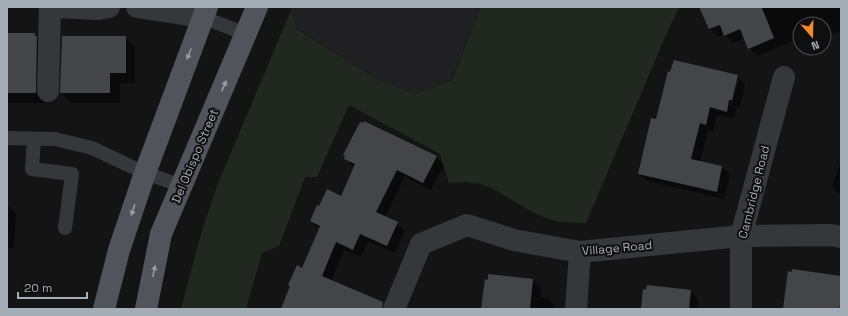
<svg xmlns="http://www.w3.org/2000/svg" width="848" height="316" font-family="'Space Grotesk',sans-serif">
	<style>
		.built { fill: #202022 }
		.green { fill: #202820 }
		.shadow { fill: #0007; fill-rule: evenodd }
		.building { fill: #434548 }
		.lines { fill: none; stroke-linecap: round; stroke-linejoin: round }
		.service { stroke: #35373a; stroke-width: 14 }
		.minor { stroke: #35373a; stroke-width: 22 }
		.primary { stroke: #51545a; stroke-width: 22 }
		.oneway { fill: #949ca4 }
		.labels { text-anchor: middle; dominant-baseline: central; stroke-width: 4; stroke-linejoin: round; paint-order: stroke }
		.street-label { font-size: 12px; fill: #a5aeb6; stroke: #0f0f10 }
	</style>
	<rect width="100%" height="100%" fill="#141415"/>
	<path class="built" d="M 292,7 L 481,7 L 451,80 L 415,94 L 378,80 L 297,28 L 291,10 Z"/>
	<path class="green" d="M 481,7 L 679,7 L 666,35 L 586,223 L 559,222 L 547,218 L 536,214 L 492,188 L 477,183 L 466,182 L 449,183 L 440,154 L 349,105 L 317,177 L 305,177 L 279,246 L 262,253 L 246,309 L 181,309 C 192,266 203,223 219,181 L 291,10 L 297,29 L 378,80 L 415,94 L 452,80 Z"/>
	<path class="shadow" d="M 701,7 L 841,7 L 841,32 L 824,36 L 824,24 L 800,24 L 800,38 L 757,56 L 749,48 L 745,38 L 733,43 L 725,34 L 718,37 L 710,29 Z
		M 7,34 L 35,34 L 45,44 L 46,47 L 46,103 L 7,103 Z
		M 125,37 L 135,47 L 135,83 L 120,83 L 120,103 L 71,103 L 61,93 Z
		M 737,76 L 745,84 L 740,107 L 737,107 L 734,119 L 717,115 L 713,132 L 708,131 L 700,162 L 722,167 L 730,175 L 724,199 L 647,181 L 639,174 L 657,120 ZM 736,80 L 738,80 L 732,105 L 730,105 Z
		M 436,157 L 444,165 L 431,190 L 405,177 L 385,217 L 397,223 L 405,231 L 395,253 L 368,241 L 361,257 L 344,250 L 331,281 L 377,309 L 282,309 L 302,269 L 319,229 L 311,221 L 320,207 L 341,198 L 355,168 L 345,159 Z
		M 841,160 L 841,195 L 832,186 Z
		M 7,206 L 8,206 L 16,213 L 14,248 L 7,248 Z
		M 533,280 L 541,288 L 540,297 L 547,298 L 555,306 L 555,309 L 482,309 Z
		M 691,291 L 698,299 L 697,309 L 642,309 Z"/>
	<path class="building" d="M 699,7 L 762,7 L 762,8 L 774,38 L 748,49 L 740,29 L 724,36 L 720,25 L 709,29 Z
		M 7,33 L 35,33 L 35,36 L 37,36 L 36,93 L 7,93 Z
		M 62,36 L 126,36 L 126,73 L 110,73 L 110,93 L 60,93 Z
		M 674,60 L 738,75 L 732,100 L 729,100 L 727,112 L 710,107 L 706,125 L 700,123 L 691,159 L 722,166 L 717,192 L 638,174 L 651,118 L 656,119 L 668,71 L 670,72 Z
		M 364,121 L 437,156 L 423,183 L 397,170 L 376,212 L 398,222 L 387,246 L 360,234 L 353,250 L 336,242 L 322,276 L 383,302 L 382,309 L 281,309 L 290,286 L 288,285 L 297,265 L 302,268 L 320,226 L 310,221 L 317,205 L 319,206 L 327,189 L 341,196 L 355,164 L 344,159 L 345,156 L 343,155 L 360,122 L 363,123 Z
		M 792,269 L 841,276 L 841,305 L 840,305 L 839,309 L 783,309 L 788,271 L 792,272 Z
		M 488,274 L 533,279 L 530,309 L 481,309 L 485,279 L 488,280 Z
		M 647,285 L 691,290 L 689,309 L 641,309 L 643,289 L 646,290 Z"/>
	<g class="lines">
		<path class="service" d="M 202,17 L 246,34
			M 7,138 L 55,139 L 92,148 L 145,173 L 182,186
			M 34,139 L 32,169 L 72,174 L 65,228"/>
		<path class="minor" d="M 57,7 L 98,9 L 109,7
			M 137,7 L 202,17
			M 48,91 L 50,7
			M 394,309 L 421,244 L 467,225 L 514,240 L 580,252 L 741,236 L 831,235 L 841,237
			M 576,309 L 580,252
			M 741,309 L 741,236 L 784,77"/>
		<path class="primary" d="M 104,309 L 119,250 L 145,173 L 207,7
			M 146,309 L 161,234 L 257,7"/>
	</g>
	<defs><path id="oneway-solid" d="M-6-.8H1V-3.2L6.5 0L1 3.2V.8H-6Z"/></defs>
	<g class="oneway">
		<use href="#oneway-solid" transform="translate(189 54) rotate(110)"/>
		<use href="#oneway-solid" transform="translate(224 86) rotate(-67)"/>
		<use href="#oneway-solid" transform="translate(133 210) rotate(108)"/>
		<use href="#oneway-solid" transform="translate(154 271) rotate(-78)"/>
	</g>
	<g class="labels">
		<g class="street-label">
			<text transform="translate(195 156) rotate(-67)">Del Obispo Street</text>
			<text transform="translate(754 192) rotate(-76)">Cambridge Road</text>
			<text transform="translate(617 248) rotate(-5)">Village Road</text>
		</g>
	</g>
	<rect width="848" height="316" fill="none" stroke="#a5aeb6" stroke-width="16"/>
	<g transform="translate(812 36) rotate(160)"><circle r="19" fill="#0f0f10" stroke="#4b4f52"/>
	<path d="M0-3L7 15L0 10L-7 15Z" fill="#f48a2d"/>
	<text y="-6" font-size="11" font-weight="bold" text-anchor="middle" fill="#a5aeb6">N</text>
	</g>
	<path d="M18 292v6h69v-6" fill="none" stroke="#a5aeb6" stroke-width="2"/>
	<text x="24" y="292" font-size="12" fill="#a5aeb6" stroke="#0f0f10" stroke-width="3" paint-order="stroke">20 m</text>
</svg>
